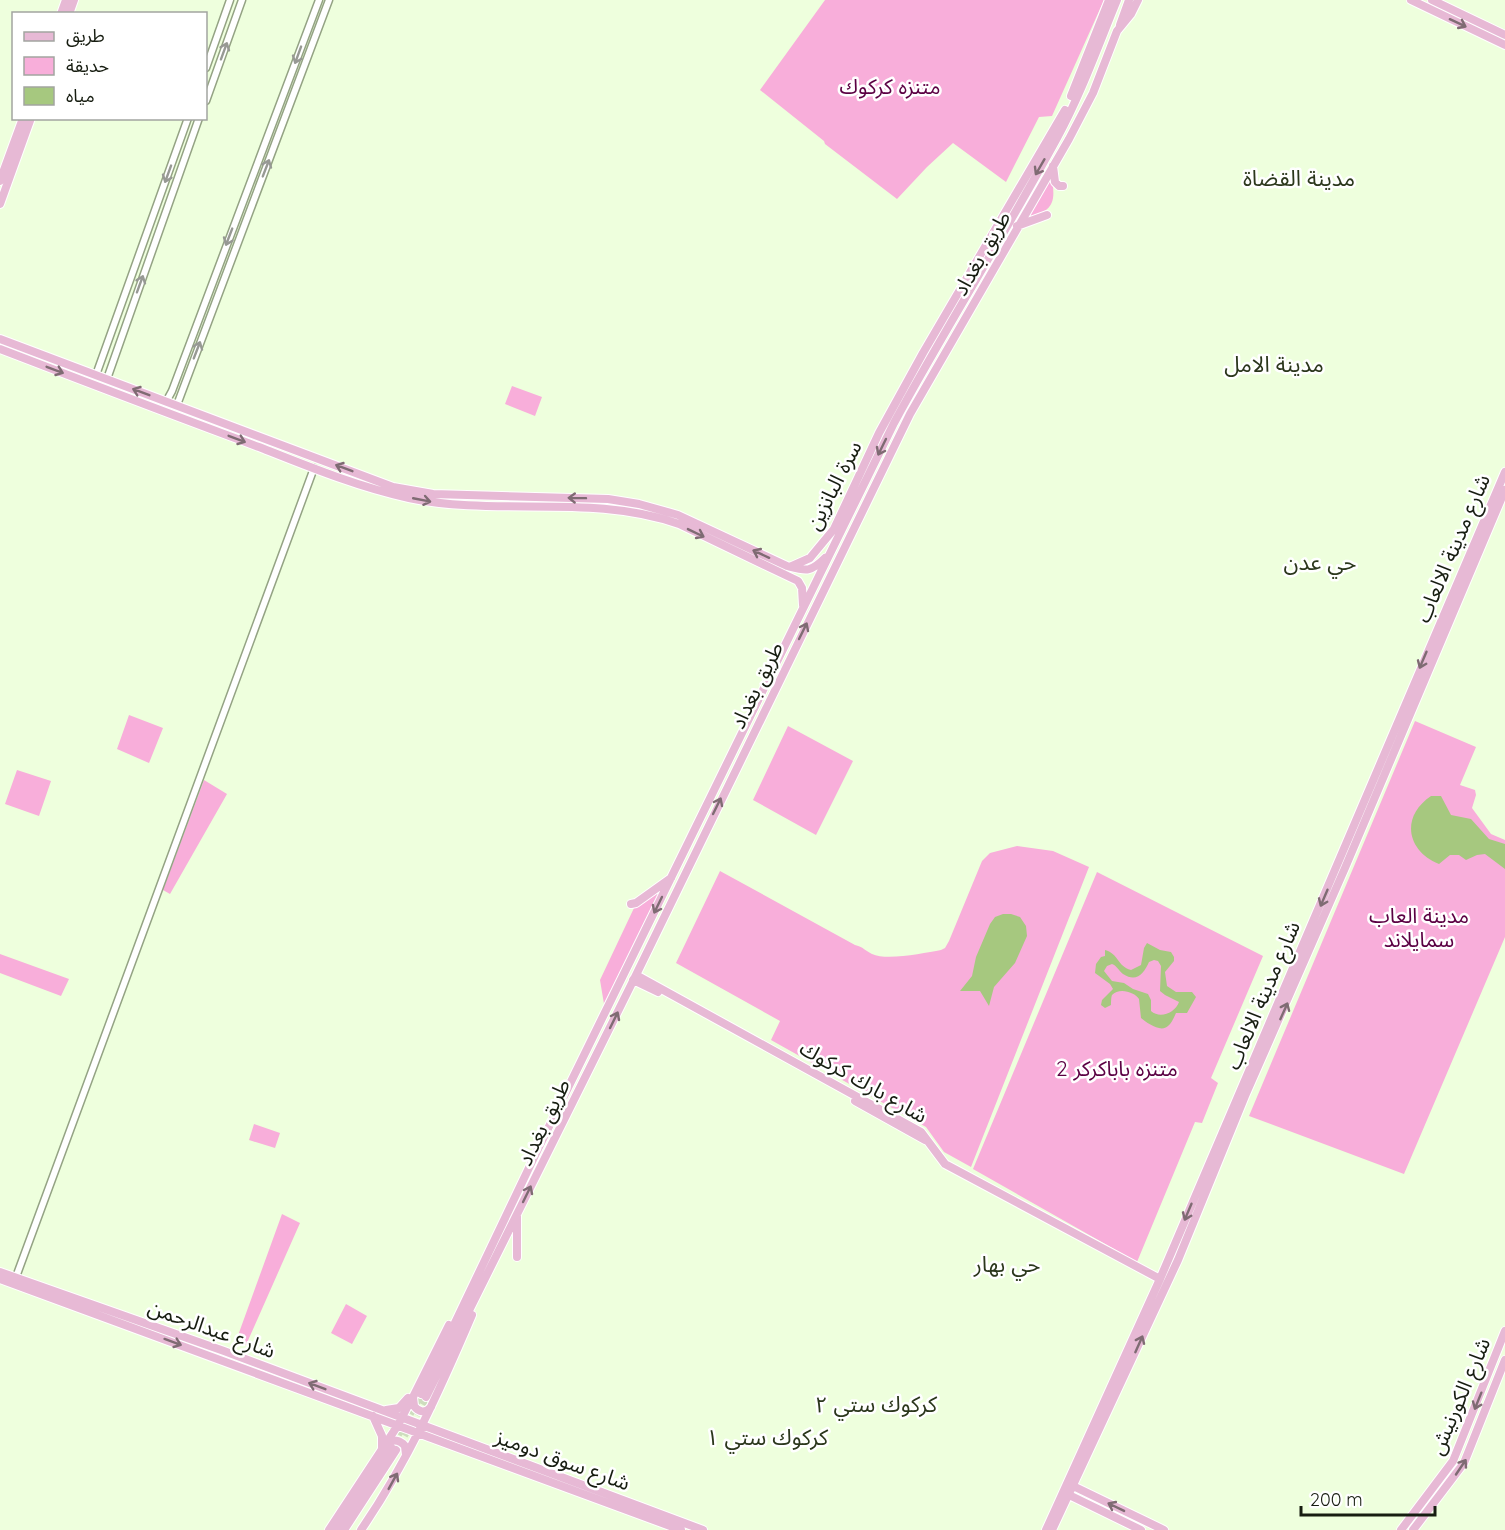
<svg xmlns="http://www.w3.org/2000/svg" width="1505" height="1530" font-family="Quicksand,'Noto Sans Arabic',sans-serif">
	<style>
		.green { fill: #f8aeda }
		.water { fill: #a6c87f; fill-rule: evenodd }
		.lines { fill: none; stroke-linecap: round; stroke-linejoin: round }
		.major-tunnel { stroke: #ceddbe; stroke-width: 8; stroke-dasharray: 8 4; stroke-linecap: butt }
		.minor-casing { stroke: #94a384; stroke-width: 9 }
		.major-casing { stroke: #fff; stroke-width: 10 }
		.minor { stroke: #fff; stroke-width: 6 }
		.major { stroke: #e7b9d5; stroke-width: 8 }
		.oneway { stroke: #7f6b73 }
		.oneway2 { stroke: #979994 }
		.labels { text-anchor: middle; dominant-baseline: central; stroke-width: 5; stroke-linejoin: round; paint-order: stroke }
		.park-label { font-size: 21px; fill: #5b0043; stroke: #fff }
		.street-label { font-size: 21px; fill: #171d11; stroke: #fff }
		.neighbourhood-label { font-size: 22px; fill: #2b371c; stroke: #fff }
	</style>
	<rect width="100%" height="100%" fill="#efd"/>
	<path class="green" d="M 825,0 L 1104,0 L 1052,116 L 1039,117 L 1006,182 L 953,143 L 927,167 L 897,199 L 825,144 L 824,141 L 760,90 Z
		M 1051,174 C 1057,205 1053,210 1023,221 Z
		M 512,386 L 542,397 L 535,416 L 505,404 Z
		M 129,715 L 163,728 L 149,763 L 117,749 Z
		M 1415,721 L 1476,747 L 1460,785 L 1475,790 L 1476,795 L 1472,808 L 1491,834 L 1505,840 L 1505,937 L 1404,1174 L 1249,1116 Z
		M 788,726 L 853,761 L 816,835 L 753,800 Z
		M 17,770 L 51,781 L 39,816 L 5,804 Z
		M 204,780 L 227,794 L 170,894 L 163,890 Z
		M 1017,846 L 1053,851 L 1089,867 L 971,1167 L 944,1152 L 926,1127 L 771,1040 L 780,1021 L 676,963 L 720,871 L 855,945 C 865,948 864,950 872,954 C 887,961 924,953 941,950 L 945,948 L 949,941 L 982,861 L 990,853 Z
		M 1097,872 L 1263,956 L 1211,1078 L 1218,1083 L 1202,1123 L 1195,1122 L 1137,1262 L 973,1169 Z
		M 661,889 L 604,1004 L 600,980 L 634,908 Z
		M 0,954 L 69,979 L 61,996 L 0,973 Z
		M 254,1124 L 280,1133 L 275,1148 L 249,1140 Z
		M 282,1214 L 300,1223 L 246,1345 L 236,1341 Z
		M 346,1304 L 367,1316 L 352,1344 L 331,1333 Z"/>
	<path class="water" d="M 1431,796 L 1441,796 L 1451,815 L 1471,819 L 1489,839 L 1505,844 L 1505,869 L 1485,854 L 1477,855 L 1466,860 L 1459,855 L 1450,855 L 1439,864 C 1407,851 1400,817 1431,796 Z
		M 1003,914 L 1011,914 L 1020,917 L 1026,926 L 1027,936 L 1015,963 L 994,987 L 989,1006 L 980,991 L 960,991 L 972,976 L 976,957 L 990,924 L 995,917 Z
		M 1147,943 L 1160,950 L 1171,952 L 1174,957 L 1174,961 L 1165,972 L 1167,986 L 1176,992 L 1192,992 L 1196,997 L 1187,1013 L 1176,1013 C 1174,1017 1172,1023 1168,1026 C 1161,1033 1147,1023 1141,1018 L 1139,999 C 1135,992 1119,987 1112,995 C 1111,997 1111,1004 1111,1005 L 1105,1008 L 1101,1005 L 1102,1000 L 1113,989 L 1110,984 L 1095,973 L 1096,964 L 1101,957 L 1105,956 L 1105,950 C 1119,954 1117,966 1131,970 L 1141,965 L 1144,948 ZM 1154,960 L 1158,961 L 1161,966 L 1160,991 L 1165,995 L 1179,1002 C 1175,1013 1160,1019 1151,1011 L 1151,1000 L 1148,994 L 1133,989 L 1124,983 L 1112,981 L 1104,971 L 1107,966 L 1112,964 C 1117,966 1118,970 1123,974 C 1137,983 1144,973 1149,962 Z"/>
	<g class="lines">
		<path class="major-tunnel" d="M 392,1445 L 421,1394
			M 398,1446 L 426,1397"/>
		<g class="minor-casing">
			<path id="minor" d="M 206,68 L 230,0
				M 206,101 L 242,0
				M 96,375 L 188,118
				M 107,379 L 199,118
				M 166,402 L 172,391 L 319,0
				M 177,405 L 329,0
				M 16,1277 L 314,468"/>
		</g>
		<g class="major-casing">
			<path id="major" d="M 1411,0 L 1505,45
				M 1432,0 L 1505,35
				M 61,14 L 66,0
				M 69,14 L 74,0
				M 1120,25 L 1129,0
				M 1071,96 L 1109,0
				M 1053,166 L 1055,182 L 1059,186 L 1063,186
				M 0,181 L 23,118
				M 0,204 L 31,118
				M 1017,226 L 1047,215
				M 0,339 L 393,487 L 433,494 L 608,499 L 639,504 L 678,515 L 787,566 C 806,571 810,573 825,558
				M 0,349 C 86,382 172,415 259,447 C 307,466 358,487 409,498 C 498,517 591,493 679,524 L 798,581 L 802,588 L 803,605
				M 792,566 L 810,558 L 834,529 L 879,433 L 923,353 L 1065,110
				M 631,904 L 636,903 L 671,878
				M 636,975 L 921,1132 L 945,1164 L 1160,1279
				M 633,980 L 658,992
				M 855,1101 L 925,1140
				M 517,1257 L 517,1216
				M 0,1272 L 224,1351 L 703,1530
				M 0,1279 L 681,1530
				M 421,1394 L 538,1149 L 894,423 C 946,327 1005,234 1057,138 C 1081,94 1098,46 1117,0
				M 426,1397 L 636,975 L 910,414 L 1069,139 L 1093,93 L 1117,31 L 1131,14 L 1138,0
				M 431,1407 C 426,1413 419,1413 414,1406 L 413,1397 L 449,1325
				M 386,1410 L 399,1408 L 408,1398
				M 373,1416 L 382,1436 L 382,1448
				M 387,1443 C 393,1439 400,1440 405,1446 L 406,1455
				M 1071,1485 L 1164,1530
				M 1065,1493 L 1141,1530
				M 329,1530 L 398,1425 L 412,1398
				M 337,1530 L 391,1447
				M 344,1530 L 396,1450
				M 361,1530 C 407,1463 440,1390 472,1315
				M 1046,1530 L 1160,1279 L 1505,472
				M 1052,1530 L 1178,1260 L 1245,1096 L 1345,868 L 1505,490
				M 1401,1530 L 1453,1461 L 1505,1331
				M 1413,1530 L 1464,1463 L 1505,1360"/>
		</g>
		<use href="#minor" class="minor"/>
		<use href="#major" class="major"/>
	</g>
	<defs><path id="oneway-shaft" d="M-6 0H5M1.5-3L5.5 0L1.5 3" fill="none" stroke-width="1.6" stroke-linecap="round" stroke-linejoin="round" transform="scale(1.5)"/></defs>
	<g class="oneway">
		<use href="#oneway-shaft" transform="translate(1458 23) rotate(25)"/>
		<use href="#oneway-shaft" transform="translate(1040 167) rotate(120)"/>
		<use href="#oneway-shaft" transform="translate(55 370) rotate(21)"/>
		<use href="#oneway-shaft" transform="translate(141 392) rotate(-159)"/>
		<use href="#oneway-shaft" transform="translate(237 439) rotate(21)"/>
		<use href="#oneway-shaft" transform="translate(882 447) rotate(116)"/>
		<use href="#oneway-shaft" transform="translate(344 468) rotate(-159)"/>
		<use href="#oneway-shaft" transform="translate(577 498) rotate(-179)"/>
		<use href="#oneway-shaft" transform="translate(422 500) rotate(11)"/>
		<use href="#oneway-shaft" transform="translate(696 533) rotate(26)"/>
		<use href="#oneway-shaft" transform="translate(761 554) rotate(-155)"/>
		<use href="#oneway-shaft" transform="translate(803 631) rotate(-64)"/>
		<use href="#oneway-shaft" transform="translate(1423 660) rotate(113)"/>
		<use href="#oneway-shaft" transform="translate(717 806) rotate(-64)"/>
		<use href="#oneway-shaft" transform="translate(1324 898) rotate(113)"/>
		<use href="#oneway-shaft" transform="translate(658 905) rotate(116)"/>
		<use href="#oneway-shaft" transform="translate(1284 1011) rotate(-66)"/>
		<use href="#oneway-shaft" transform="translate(614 1020) rotate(-64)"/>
		<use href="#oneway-shaft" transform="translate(527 1194) rotate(-64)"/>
		<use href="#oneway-shaft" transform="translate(1188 1212) rotate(113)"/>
		<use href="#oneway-shaft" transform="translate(173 1342) rotate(20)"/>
		<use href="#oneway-shaft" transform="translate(1139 1344) rotate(-66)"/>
		<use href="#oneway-shaft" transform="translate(317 1386) rotate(-159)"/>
		<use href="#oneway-shaft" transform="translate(1478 1401) rotate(112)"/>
		<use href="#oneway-shaft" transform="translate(1461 1467) rotate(-56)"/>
		<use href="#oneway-shaft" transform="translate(393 1481) rotate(-61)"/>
		<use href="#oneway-shaft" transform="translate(1116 1507) rotate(-154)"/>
	</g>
	<g class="oneway2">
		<use href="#oneway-shaft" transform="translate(224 51) rotate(-70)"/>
		<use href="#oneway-shaft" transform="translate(298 55) rotate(110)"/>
		<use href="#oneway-shaft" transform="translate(266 168) rotate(-69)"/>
		<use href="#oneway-shaft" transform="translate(168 174) rotate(110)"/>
		<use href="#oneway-shaft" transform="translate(229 237) rotate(111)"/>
		<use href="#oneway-shaft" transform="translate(140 284) rotate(-70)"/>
		<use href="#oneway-shaft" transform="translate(197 350) rotate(-69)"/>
	</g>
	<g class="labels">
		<g class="park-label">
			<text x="890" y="86">متنزه كركوك</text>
			<text x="1419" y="915">مدينة العاب<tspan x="1419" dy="24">سمايلاند</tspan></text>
			<text x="1117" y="1068">متنزه باباكركر 2</text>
		</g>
		<g class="street-label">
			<text transform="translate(981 253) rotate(-60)">طريق بغداد</text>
			<text transform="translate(833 485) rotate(-63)">سرة البانزين</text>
			<text transform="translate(1452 548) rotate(-67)">شارع مدينة الالعاب</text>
			<text transform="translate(756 685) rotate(-64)">طريق بغداد</text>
			<text transform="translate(1262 995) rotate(-67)">شارع مدينة الالعاب</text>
			<text transform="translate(864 1081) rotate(30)">شارع بارك كركوك</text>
			<text transform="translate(543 1122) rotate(-64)">طريق بغداد</text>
			<text transform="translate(212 1328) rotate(20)">شارع عبدالرحمن</text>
			<text transform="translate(1459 1396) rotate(-67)">شارع الكورنيش</text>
			<text transform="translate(563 1459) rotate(20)">شارع سوق دوميز</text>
		</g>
		<g class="neighbourhood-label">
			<text x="1299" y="178">مدينة القضاة</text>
			<text x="1274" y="364">مدينة الامل</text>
			<text x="1320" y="562">حي عدن</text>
			<text x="1007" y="1264">حي بهار</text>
			<text x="876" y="1404">كركوك ستي ٢</text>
			<text x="767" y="1437">كركوك ستي ١</text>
		</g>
	</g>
	<rect x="12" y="12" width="195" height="108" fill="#ffffff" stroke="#a2a5a0" stroke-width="1.5"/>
	<rect x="24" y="32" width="30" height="9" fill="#e7b9d5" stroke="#a2a5a0" stroke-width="1.5"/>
	<text x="66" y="42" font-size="18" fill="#171d11">طريق</text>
	<rect x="24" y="57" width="30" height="18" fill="#f8aeda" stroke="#a2a5a0" stroke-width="1.5"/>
	<text x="66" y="72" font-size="18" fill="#171d11">حديقة</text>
	<rect x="24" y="87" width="30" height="18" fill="#a6c87f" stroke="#a2a5a0" stroke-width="1.5"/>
	<text x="66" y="102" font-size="18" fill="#171d11">مياه</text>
	<path d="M1301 1506v9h134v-9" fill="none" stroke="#171d11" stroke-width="3"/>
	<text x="1310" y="1506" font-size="18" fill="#171d11" stroke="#ffffff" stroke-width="4.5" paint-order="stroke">200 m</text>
</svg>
